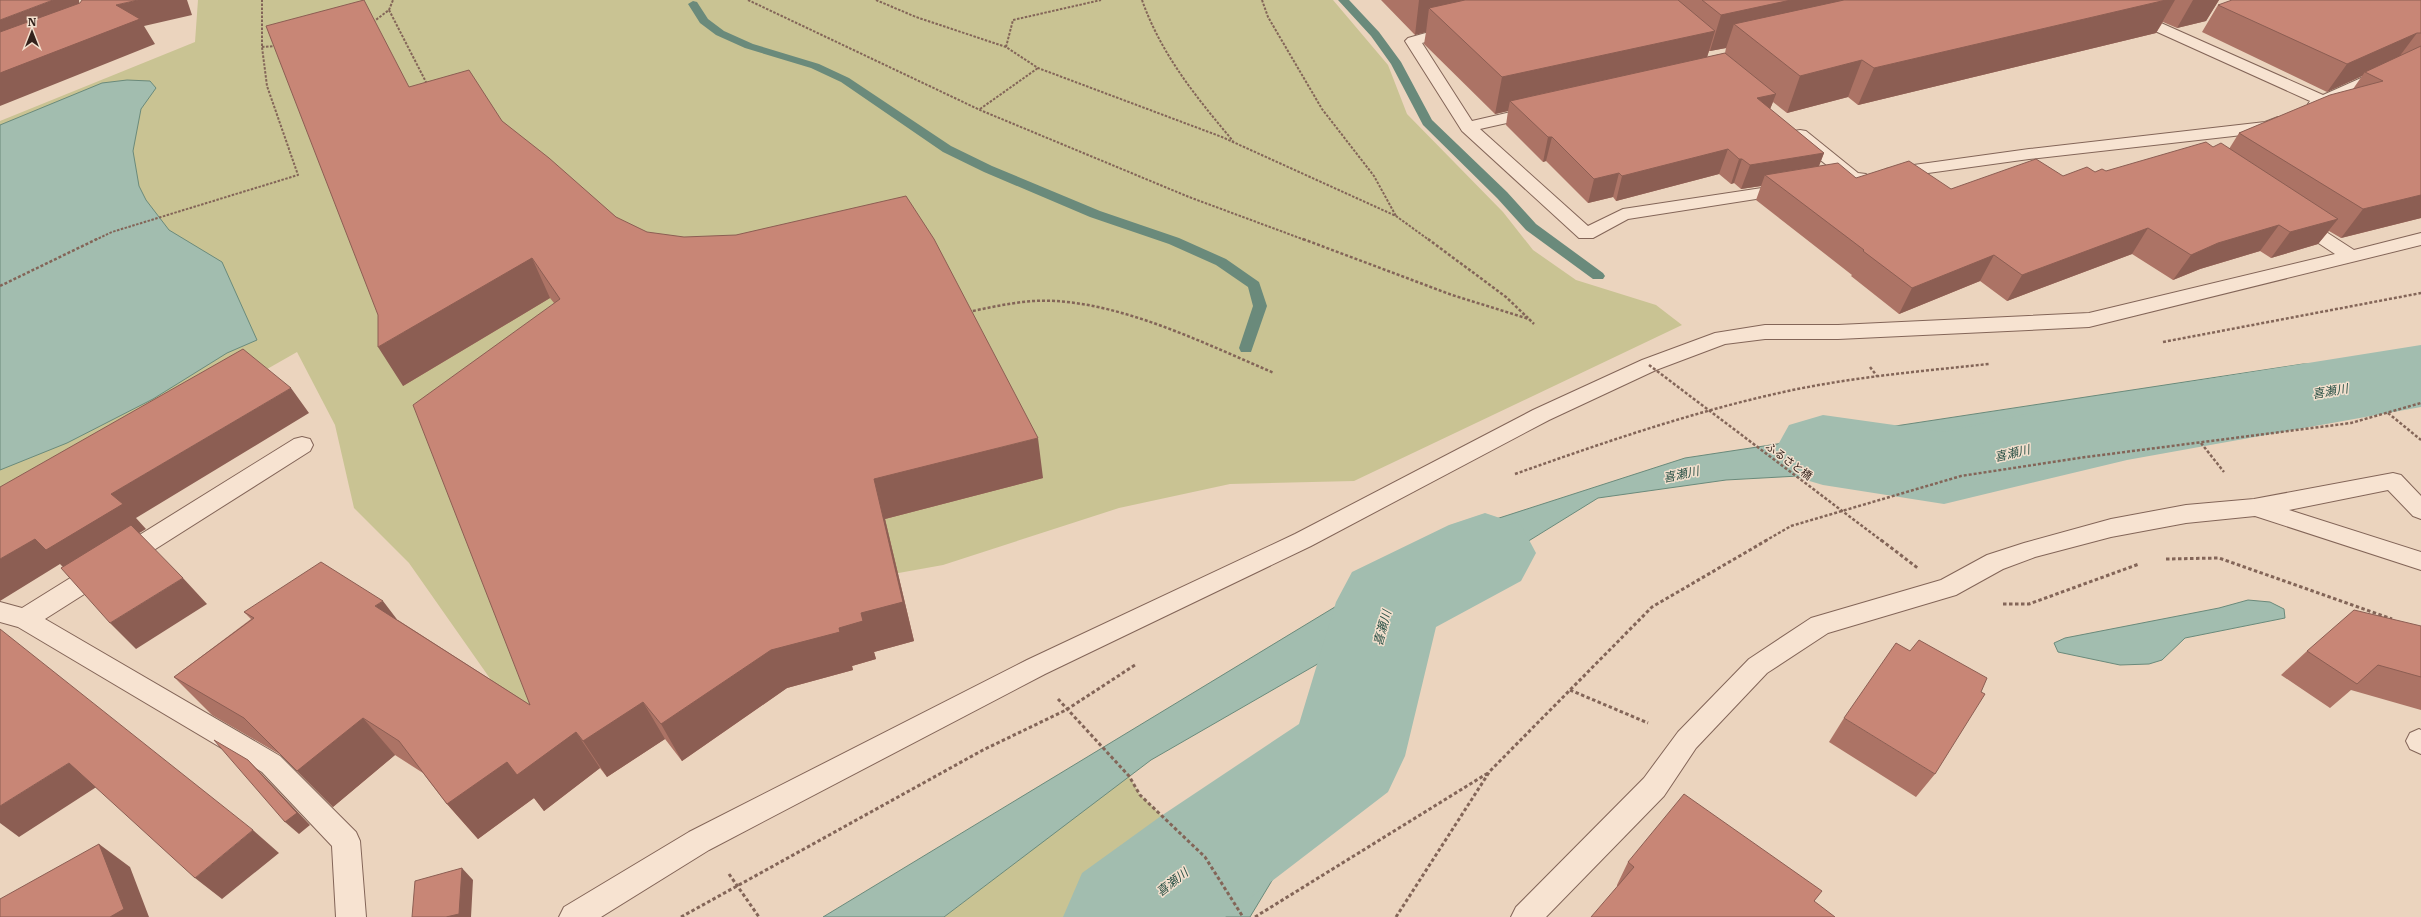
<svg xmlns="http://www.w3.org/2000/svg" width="2421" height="917" font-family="'IBM Plex Serif','Noto Sans JP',serif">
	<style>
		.green { fill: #c9c393 }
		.water { fill: #a2bdaf; stroke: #6a8a7b }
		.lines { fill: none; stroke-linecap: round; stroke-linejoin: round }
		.stream { fill: #6a8a7b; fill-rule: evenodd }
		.river { fill: #a2bdaf; fill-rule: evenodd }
		.minor-casing { stroke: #836558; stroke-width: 2 }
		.path-far2 { stroke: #836558; stroke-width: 2; stroke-dasharray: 2.5 1.5; stroke-linecap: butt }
		.path-far1 { stroke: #836558; stroke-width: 2.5; stroke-dasharray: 3 2; stroke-linecap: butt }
		.path { stroke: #836558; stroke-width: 3; stroke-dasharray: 3.5 2.5; stroke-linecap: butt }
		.minor { fill: #f7e3d1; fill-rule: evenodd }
		.path-bridge-far1 { stroke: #836558; stroke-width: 2.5; stroke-dasharray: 3 2; stroke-linecap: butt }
		.path-bridge { stroke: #836558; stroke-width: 3; stroke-dasharray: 3.5 2.5; stroke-linecap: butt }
		.wall { fill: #ac7365; fill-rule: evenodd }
		.shaded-wall { fill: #8c5e53 }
		.building { fill: #c88676; stroke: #8c5e53 }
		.labels { text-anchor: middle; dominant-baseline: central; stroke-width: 3; stroke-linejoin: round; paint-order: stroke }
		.street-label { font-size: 11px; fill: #33221c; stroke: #f3e0ce }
		.water-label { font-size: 12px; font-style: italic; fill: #2c5247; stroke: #f3e0ce }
	</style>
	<rect width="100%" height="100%" fill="#ebd4be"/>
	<path class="green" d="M 198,0 L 1333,0 L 1388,65 L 1407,114 L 1503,212 L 1533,250 L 1576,280 L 1656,305 L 1682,325 L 1354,481 L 1230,484 L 1119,508 L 943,565 L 793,592 L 644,632 L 515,714 L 409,563 L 354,508 L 335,425 L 297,352 L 0,521 L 0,121 L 195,42 Z
		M 1129,776 L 1140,795 L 1205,857 L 1152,917 L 944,917 Z"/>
	<path class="water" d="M 127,80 L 150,81 L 156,88 L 141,109 L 133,151 L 139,186 L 146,200 L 169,230 L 222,262 L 257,340 L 227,353 L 153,399 L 67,443 L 0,470 L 0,125 L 102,83 Z
		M 2421,358 L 2421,376 L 2127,426 L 1944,468 L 1726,480 L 1598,498 L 1493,563 L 1151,760 L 944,917 L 823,917 L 1462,530 L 1685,458 L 2303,364 L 2378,364 Z
		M 2248,600 L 2270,602 L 2284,609 L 2285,618 L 2185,638 L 2162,660 L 2149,664 L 2120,665 L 2058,652 L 2054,643 L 2065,638 L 2219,608 Z
		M 1347,756 L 1250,917 L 1152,917 L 1205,857 Z"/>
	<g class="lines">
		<path class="stream" d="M 1338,0 L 1349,0 L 1379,32 L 1401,62 L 1432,120 L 1507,192 L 1536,224 L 1603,273 L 1605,276 L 1603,279 L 1593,279 L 1526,230 L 1497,198 L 1423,125 L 1391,64 L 1371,36 Z
			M 693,1 L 697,2 L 708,19 L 724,31 L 753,44 L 819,64 L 849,78 L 951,146 L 992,166 L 1100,211 L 1179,238 L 1226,259 L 1259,282 L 1267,306 L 1251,352 L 1241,352 L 1239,348 L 1253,306 L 1248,287 L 1216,265 L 1169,244 L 1090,217 L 984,172 L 943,152 L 841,82 L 811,68 L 745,48 L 716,35 L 700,23 L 688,4 Z"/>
		<path class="river" d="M 2421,345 L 2421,407 L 2127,460 L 1944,504 L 1823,485 L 1789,475 L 1775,450 L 1789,425 L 1823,415 L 1944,432 L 2127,392 Z
			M 1485,513 L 1521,525 L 1536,553 L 1521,581 L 1436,627 L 1405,756 L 1388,792 L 1225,917 L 1063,917 L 1082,873 L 1161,816 L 1299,724 L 1336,602 L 1352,572 L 1449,525 Z"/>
		<g class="minor-casing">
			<path id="minor" d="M 2098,0 L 2116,0 L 2143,15 L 2323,95 L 2397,62 L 2421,59 L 2421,69 L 2406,70 L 2316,109 L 2310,107 L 2308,104 L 2310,101 L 2133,21 Z
				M 1454,25 L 1462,30 L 1459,33 L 1422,43 L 1472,121 L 1537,106 L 1543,107 L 1545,111 L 1543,115 L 1480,129 L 1588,226 L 1623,209 L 1788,184 L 1794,185 L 1797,189 L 1794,193 L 1788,194 L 1628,219 L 1593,238 L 1579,238 L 1462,131 L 1405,41 L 1408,38 Z
				M 2278,117 L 2284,118 L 2286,122 L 2284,126 L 2269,132 L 2029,159 L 1892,178 L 1886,177 L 1883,173 L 1886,169 L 1892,168 L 2029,149 L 2265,122 Z
				M 1800,130 L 1806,131 L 1858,173 L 1866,174 L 1869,178 L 1866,182 L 1848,182 L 1794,139 L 1792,135 L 1794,131 Z
				M 2297,215 L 2303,217 L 2354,250 L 2421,233 L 2421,245 L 2089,327 L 1838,339 L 1765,339 L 1725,344 L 1656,370 L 1549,420 L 1311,546 L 1045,674 L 709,850 L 601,917 L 559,917 L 564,907 L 689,832 L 1027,660 L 1295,534 L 1533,410 L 1642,360 L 1715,333 L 1765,325 L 1838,325 L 2089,313 L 2335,254 L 2291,225 L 2288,221 L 2291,217 Z
				M 302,437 L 310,439 L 313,445 L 310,451 L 45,619 L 280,756 L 356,832 L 360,841 L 366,917 L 336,917 L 332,846 L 262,772 L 18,627 L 0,622 L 0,602 L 22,608 L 294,439 Z
				M 2393,473 L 2401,475 L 2421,496 L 2421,519 L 2413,516 L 2388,490 L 2289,510 L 2421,552 L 2421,570 L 2255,516 L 2186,523 L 2111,537 L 2035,557 L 2003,569 L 1956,595 L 1828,633 L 1767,673 L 1696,748 L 1664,796 L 1546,917 L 1511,917 L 1516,907 L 1644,778 L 1678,732 L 1749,659 L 1811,618 L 1941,580 L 1987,555 L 2024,543 L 2111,519 L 2186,505 L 2254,499 Z
				M 2419,729 L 2421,730 L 2421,754 L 2410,749 L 2406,741 L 2410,733 Z"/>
		</g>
		<path class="path-far2" d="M 748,0 L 980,110 L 1189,197 L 1305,240
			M 876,0 L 916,17 L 1006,47 L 1038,68 L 1222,137 L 1396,216 L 1429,240
			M 1142,0 C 1161,54 1196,97 1233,141
			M 1262,0 L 1268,17 L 1322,109 L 1374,176 L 1396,216
			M 389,10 L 427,84
			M 373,22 L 389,10 L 393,0
			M 262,47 L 277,46
			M 1006,47 L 1013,20 L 1101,0
			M 980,109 L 1038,68
			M 95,240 L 112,232 L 298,175 L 267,86 L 262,47 L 262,0"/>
		<path class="path-far1" d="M 1303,239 L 1452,295 L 1529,319 L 1534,324
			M 1428,239 L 1506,297 L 1528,318
			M 0,286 L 97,239
			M 968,312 C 997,306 1026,299 1055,301 C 1128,305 1208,345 1274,373
			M 2163,342 L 2421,293
			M 1870,367 L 1877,376
			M 2388,413 L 2421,440
			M 2201,443 L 2224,472
			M 1515,474 C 1605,442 1695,411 1788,391 C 1854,377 1922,371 1989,364
			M 1765,541 L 1791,526 L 1961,476 L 2086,457 L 2351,423 L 2421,403"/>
		<path class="path" d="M 2166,559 L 2219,558 L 2392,619
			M 2003,604 L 2029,604 L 2139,564
			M 1570,690 L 1648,723
			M 1058,699 L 1129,776 L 1140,795 L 1205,857 L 1243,917
			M 729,874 L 759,917
			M 681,917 L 983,750 L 1066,710 L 1135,665
			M 1255,917 L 1488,773
			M 1396,917 L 1490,771 L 1652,607 L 1767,540"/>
		<use href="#minor" class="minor"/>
		<path class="path-bridge-far1" d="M 1649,365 L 1882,541"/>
		<path class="path-bridge" d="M 1881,540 L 1919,569"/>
	</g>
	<path class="wall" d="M 1381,0 L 2219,0 L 2206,21 L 2177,28 L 2163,22 L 2156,33 L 1858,105 L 1848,97 L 1787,113 L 1773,102 L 1770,109 L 1824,153 L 1819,166 L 1856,178 L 1951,189 L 2106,171 L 2213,147 L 2229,149 L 2239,133 L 2353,89 L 2362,76 L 2327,92 L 2202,32 L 2218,5 L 2421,0 L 2421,218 L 2341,238 L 2329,231 L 2318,244 L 2271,258 L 2260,251 L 2200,269 L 2173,280 L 2132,254 L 2007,301 L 1980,281 L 1899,314 L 1851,276 L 1852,275 L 1756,200 L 1761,186 L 1741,189 L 1734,183 L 1731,184 L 1719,174 L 1616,201 L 1613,197 L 1588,203 L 1546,161 L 1543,162 L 1506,125 L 1508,111 L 1495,114 L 1424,44 L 1426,32 L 1415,35 ZM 1726,48 L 1725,53 L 1707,57 L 1709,51 L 1710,51 Z
		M 409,87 L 502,121 L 616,217 L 1043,478 L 885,519 L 914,641 L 874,652 L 876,659 L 852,666 L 853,670 L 787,688 L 682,761 L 665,739 L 607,777 L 600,768 L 544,811 L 534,798 L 478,839 L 447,804 L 423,773 L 395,755 L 333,807 L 281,755 L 212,715 L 174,677 L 251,619 L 244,612 L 398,620 L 530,705 L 554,303 L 550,298 L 403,386 Z
		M 2421,626 L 2421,710 L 2351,690 L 2330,708 L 2281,675 L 2307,651 Z
		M 1844,718 L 1935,774 L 1916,797 L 1829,742 Z
		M 1628,862 L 1814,901 L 1617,886 L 1617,885 Z"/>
	<path class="shaded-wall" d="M 53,0 L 79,0 L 80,20 L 0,51 L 0,20 Z
		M 138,0 L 187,0 L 192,15 L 144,26 L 155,44 L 0,106 L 0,73 L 116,5 Z
		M 1419,0 L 1470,0 L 1429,8 L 1426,32 L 1415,35 Z
		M 1791,0 L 1936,0 L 1734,24 L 1726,48 L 1710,51 L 1721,15 Z
		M 2166,0 L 2175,0 L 2156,33 L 1858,105 L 1874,68 Z
		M 2193,0 L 2219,0 L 2206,21 L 2177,28 Z
		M 1715,31 L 1704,67 L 1510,101 L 1508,111 L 1495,114 L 1502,77 Z
		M 2417,33 L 2396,61 L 2365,72 L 2362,76 L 2327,92 L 2347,64 Z
		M 1862,60 L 1848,97 L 1787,113 L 1800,76 Z
		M 1776,94 L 1767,117 L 1757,98 Z
		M 1548,137 L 1552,137 L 1546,161 L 1543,162 Z
		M 1728,149 L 1719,174 L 1616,201 L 1622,176 Z
		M 1824,153 L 1814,178 L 1765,175 L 1761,186 L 1741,189 L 1750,165 Z
		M 1739,159 L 1742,159 L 1734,183 L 1731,184 Z
		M 1619,173 L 1613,197 L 1588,203 L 1594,179 Z
		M 2421,195 L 2421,218 L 2341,238 L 2363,209 Z
		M 2338,219 L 2318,244 L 2271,258 L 2290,232 Z
		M 2279,225 L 2260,251 L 2200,269 L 2173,280 L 2191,255 L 2218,243 Z
		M 2148,228 L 2132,254 L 2007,301 L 2022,275 Z
		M 1994,255 L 1980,281 L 1899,314 L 1912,288 Z
		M 532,258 L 550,298 L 403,386 L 378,347 Z
		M 291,388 L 309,413 L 136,518 L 146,529 L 71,575 L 60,564 L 0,601 L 0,559 Z
		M 1038,438 L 1043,478 L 885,519 L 914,641 L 874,652 L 876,659 L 852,666 L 853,670 L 787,688 L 682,761 L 661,724 L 771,650 L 839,628 L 861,613 L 874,479 Z
		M 183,578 L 207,604 L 136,649 L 110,623 Z
		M 383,601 L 412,639 L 375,606 Z
		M 643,702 L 665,739 L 607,777 L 583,741 Z
		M 363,718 L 395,755 L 333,807 L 297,771 Z
		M 576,732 L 600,768 L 544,811 L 534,798 L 478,839 L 447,804 L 507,762 Z
		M 248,760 L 261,773 L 310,825 L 299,834 L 285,822 Z
		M 69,763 L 98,786 L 19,837 L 0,823 L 0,806 Z
		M 253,830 L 279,853 L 222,899 L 195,878 Z
		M 99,844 L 130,867 L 149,917 L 110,917 Z
		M 462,868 L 473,880 L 471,917 L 446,917 Z"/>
	<path class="building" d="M 0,0 L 53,0 L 0,20 Z
		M 82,0 L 138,0 L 116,5 L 140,19 L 0,73 L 0,32 L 80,3 Z
		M 364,0 L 409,87 L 469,70 L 502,121 L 549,158 L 616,217 L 647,232 L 684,237 L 736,235 L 906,196 L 934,239 L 1038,438 L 874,479 L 903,602 L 861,613 L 863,621 L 839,628 L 840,632 L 771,650 L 661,724 L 643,702 L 583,741 L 576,732 L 517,775 L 507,762 L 447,804 L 399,741 L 363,718 L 297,771 L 244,718 L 174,677 L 254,618 L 244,612 L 321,562 L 383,601 L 375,606 L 530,705 L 413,405 L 560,299 L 532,258 L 378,347 L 378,315 L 266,26 Z
		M 1465,0 L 1678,0 L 1715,31 L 1502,77 L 1429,8 Z
		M 1702,0 L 1791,0 L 1721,15 Z
		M 1844,0 L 2166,0 L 1874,68 L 1862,60 L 1800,76 L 1734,24 Z
		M 2232,0 L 2421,0 L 2421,33 L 2417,33 L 2347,64 L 2218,5 Z
		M 2421,46 L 2421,195 L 2363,209 L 2239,133 L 2330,95 L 2383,81 L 2365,72 Z
		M 1725,53 L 1776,94 L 1757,98 L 1824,153 L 1750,165 L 1742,159 L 1739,159 L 1728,149 L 1622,176 L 1619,173 L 1594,179 L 1552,137 L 1548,137 L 1510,101 Z
		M 2206,142 L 2213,147 L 2221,143 L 2338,219 L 2290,232 L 2279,225 L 2218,243 L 2191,255 L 2148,228 L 2022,275 L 1994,255 L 1912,288 L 1863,251 L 1864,250 L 1765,175 L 1838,163 L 1856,178 L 1909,161 L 1951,189 L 2036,159 L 2063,176 L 2087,167 L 2095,172 L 2102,169 L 2106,171 Z
		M 243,349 L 291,388 L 111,494 L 123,504 L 46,550 L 35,539 L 0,559 L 0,487 Z
		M 131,525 L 183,578 L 110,623 L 61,568 Z
		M 2354,610 L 2421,626 L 2421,677 L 2378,665 L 2357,684 L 2307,651 Z
		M 0,629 L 253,830 L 195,878 L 69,763 L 0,806 Z
		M 1919,640 L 1987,678 L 1981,692 L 1985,694 L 1935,774 L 1844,718 L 1896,643 L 1910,651 Z
		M 214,740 L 248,760 L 297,813 L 285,822 Z
		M 1684,794 L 1822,891 L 1814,901 L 1835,917 L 1591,917 L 1634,867 L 1628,862 Z
		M 99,844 L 124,909 L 110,917 L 0,917 L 0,899 Z
		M 462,868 L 459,914 L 446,917 L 412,917 L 415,881 Z"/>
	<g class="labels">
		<g class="street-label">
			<text transform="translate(1789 461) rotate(37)">ふるさと橋</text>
		</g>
		<g class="water-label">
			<text transform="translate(2330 391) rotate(-10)">喜瀬川</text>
			<text transform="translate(2012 453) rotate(-13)">喜瀬川</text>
			<text transform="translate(1681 474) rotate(-12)">喜瀬川</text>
			<text transform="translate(1382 628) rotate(-75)">喜瀬川</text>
			<text transform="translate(1172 882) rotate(-38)">喜瀬川</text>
		</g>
	</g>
	<g transform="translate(32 32)" stroke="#f3e0ce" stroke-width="3" paint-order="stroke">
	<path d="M0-3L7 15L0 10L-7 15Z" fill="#33221c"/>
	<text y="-6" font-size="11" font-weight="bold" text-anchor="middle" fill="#33221c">N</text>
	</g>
</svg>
